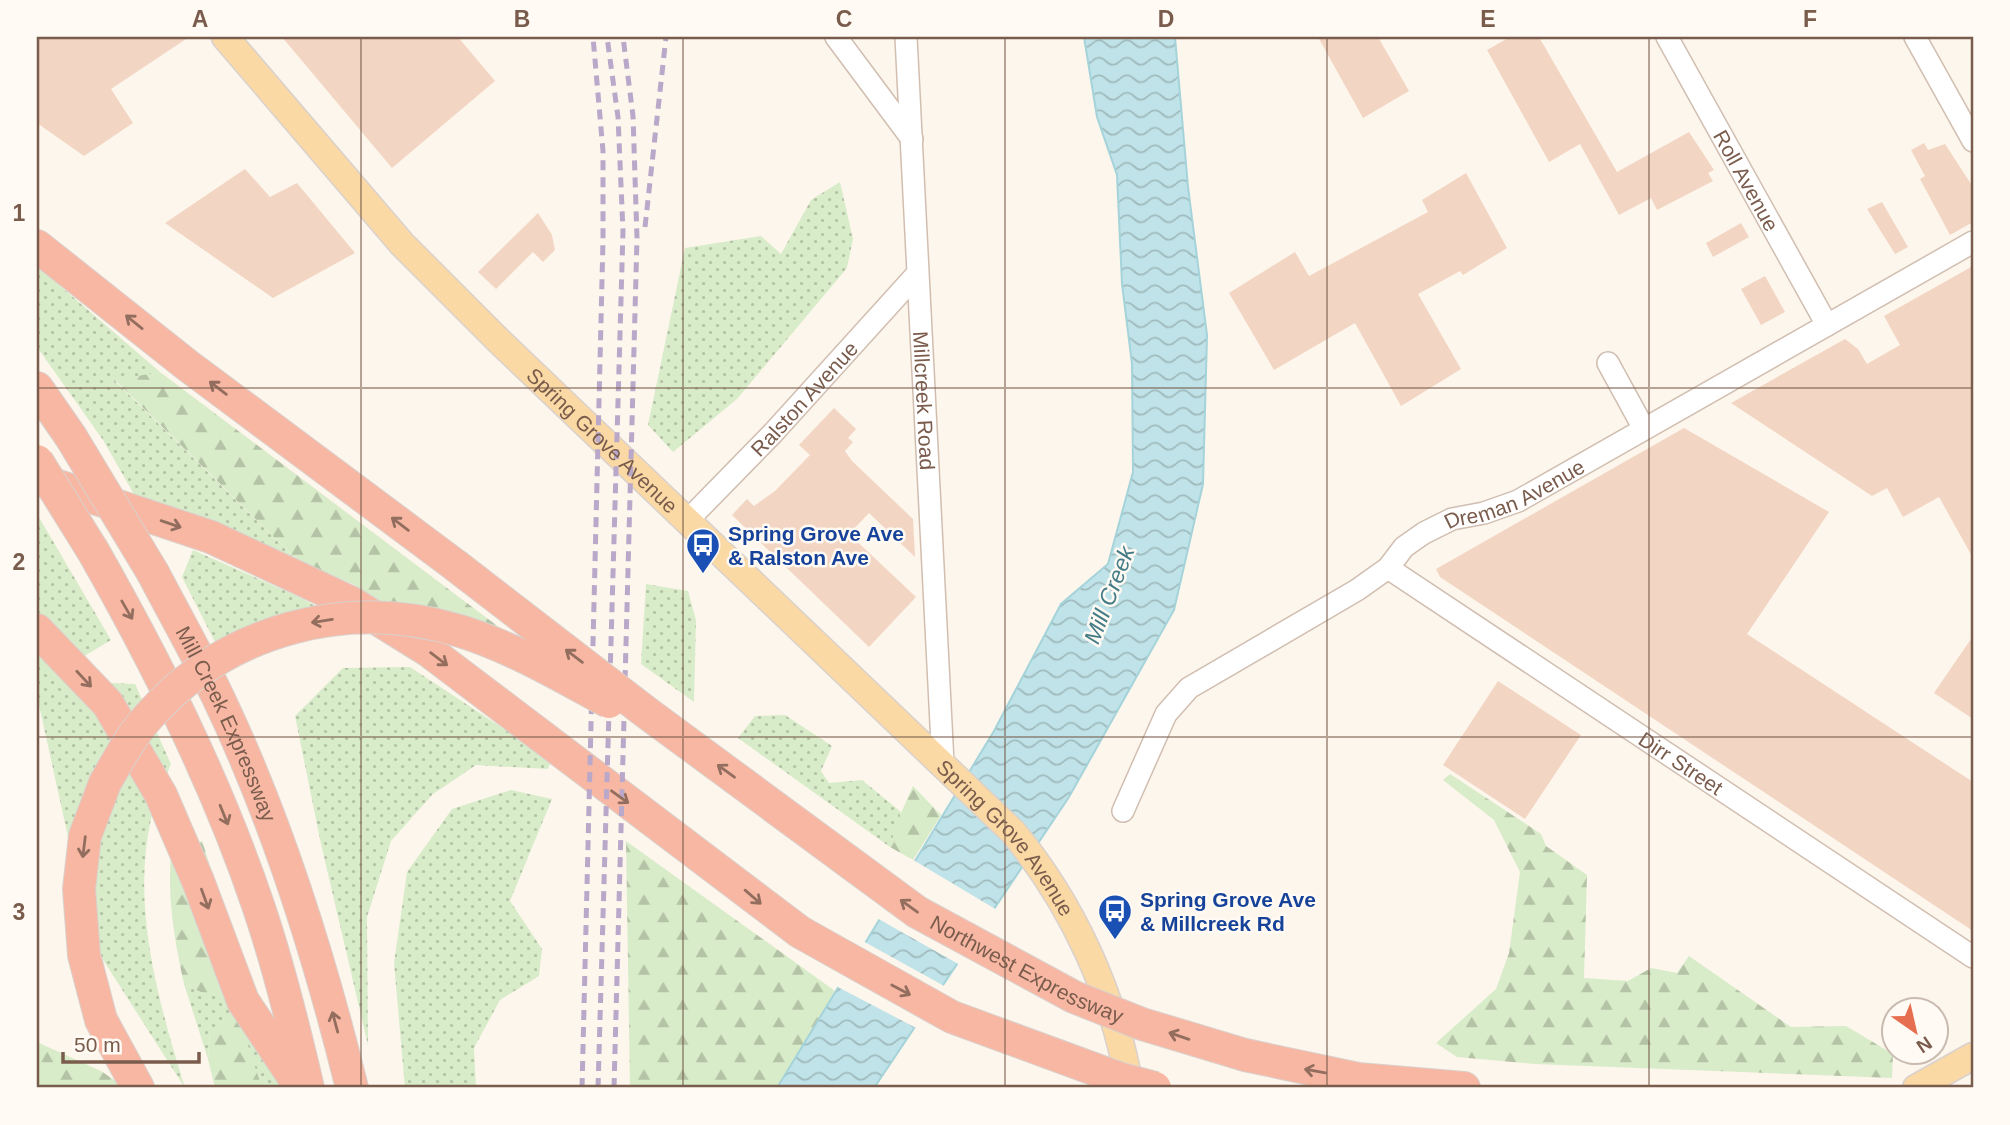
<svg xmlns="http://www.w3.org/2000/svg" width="2010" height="1125" font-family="Helvetica,sans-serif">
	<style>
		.grass { fill: url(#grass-dots) }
		.forest { fill: url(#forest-firs) }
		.water { fill: url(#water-waves); stroke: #a5d3da; stroke-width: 2 }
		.pier { fill: #fdf6ec }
		.building { fill: #f3d5c3 }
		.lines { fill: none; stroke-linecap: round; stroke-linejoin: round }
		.minor-casing { stroke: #d1beb0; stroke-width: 24 }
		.major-casing { stroke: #dad1cd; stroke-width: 29 }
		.highway-casing { stroke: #dad1cd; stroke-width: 34 }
		.minor { stroke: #fff; stroke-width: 21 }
		.major { stroke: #fbd9a5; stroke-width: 26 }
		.highway { stroke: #f7b7a3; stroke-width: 32 }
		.rail { stroke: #b9a8c9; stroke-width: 5; stroke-dasharray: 10 7; stroke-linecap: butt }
		.highway-bridge-casing { stroke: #dad1cd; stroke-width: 34; stroke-linecap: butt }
		.highway-bridge { stroke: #f7b7a3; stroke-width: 32 }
		.oneway { stroke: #936e5e }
		.grid { fill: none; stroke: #7a5c4d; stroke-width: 2; stroke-opacity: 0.55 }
		.labels { text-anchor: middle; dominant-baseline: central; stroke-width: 5; stroke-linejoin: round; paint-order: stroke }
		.street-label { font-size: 21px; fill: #7a5c4d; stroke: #fffaf3 }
		.transit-label { font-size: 21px; font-weight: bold; fill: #164399; stroke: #fffaf3; text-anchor: start }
		.water-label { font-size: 23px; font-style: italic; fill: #437c86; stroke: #fffaf3 }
		.neatline { fill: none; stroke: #7a5c4d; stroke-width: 2.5 }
		.grid-label { font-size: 23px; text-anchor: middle; font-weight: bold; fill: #7a5c4d }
	</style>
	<defs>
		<pattern id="grass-dots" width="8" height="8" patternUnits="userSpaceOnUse" patternTransform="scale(1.75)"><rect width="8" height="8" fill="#d8ecc9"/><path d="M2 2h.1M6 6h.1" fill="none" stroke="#b4c2a5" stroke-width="1.8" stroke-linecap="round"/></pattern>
		<pattern id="forest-firs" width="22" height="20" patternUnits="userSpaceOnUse" patternTransform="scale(1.75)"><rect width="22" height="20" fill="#d8ecc9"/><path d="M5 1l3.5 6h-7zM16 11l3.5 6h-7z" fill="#b4c2a5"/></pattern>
		<pattern id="water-waves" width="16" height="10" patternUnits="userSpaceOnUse" patternTransform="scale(1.75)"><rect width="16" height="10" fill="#bfe3e8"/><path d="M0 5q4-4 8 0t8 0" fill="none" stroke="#a0bbbe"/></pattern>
	</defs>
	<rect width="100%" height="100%" fill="#fdf6ec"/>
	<path class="grass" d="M 840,182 L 853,239 L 847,268 L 737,399 L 673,452 L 648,425 L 685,248 L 761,236 L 781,254 L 811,200 Z
		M 37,266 L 160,372 L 115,381 L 298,561 L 135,496 L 103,440 L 37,347 Z
		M 37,514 L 111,640 L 81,658 L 92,682 L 135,684 L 171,764 C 164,782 155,801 151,819 C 131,909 159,1003 185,1088 L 91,941 L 37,696 Z
		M 193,550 L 297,596 L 356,627 L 217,646 L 182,577 Z
		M 646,584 L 688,591 L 696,620 L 694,702 L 641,664 Z
		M 410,667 L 551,760 L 548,769 L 476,765 L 433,794 L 391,841 L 367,917 L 368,1045 L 321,844 L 295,716 L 343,668 Z
		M 785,715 L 832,746 L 821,771 L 829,783 L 862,780 L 901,812 L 890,847 L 738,738 L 755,716 Z
		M 511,790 L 552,799 L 510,901 L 542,949 L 539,976 L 500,1000 L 474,1048 L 476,1088 L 405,1088 L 394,963 L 407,872 L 452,809 Z
		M 184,984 L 205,994 L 250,986 L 279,1088 L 261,1088 L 261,1085 L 210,1031 L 208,1059 Z"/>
	<path class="forest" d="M 160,372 L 520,643 L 399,624 L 355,585 L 298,561 L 115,380 Z
		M 1450,774 L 1541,834 L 1546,846 L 1587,875 L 1584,978 L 1628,981 L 1651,968 L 1677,973 L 1689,956 L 1791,1027 L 1846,1026 L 1893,1054 L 1892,1078 L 1535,1064 L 1457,1057 L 1436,1043 L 1496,989 L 1509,953 L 1520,872 L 1494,820 L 1443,780 Z
		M 913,786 L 941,815 L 913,860 L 890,847 L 897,822 Z
		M 202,841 L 216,884 L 230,996 L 205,994 L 184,984 C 175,942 167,899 171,856 Z
		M 626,841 L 835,991 L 777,1088 L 630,1088 Z
		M 237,1012 L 261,1085 L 261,1088 L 215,1088 L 208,1059 L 210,1031 Z
		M 37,1042 L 101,1071 L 126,1088 L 37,1088 Z"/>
	<path class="water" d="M 1084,37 L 1175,37 L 1188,187 L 1207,335 L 1203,484 L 1174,610 L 1069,797 L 874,1088 L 777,1088 L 994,731 L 1061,604 L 1108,564 L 1133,472 L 1132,364 L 1122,284 L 1117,175 L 1097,117 Z"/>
	<path class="pier" d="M 910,858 L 997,910 L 960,965 L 875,917 Z
		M 861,940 L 946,987 L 918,1029 L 834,985 Z"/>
	<path class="building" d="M 37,37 L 189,37 L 111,89 L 133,123 L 84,156 L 37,123 Z
		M 282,37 L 458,37 L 495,81 L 392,168 Z
		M 1318,37 L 1378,37 L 1409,91 L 1363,118 Z
		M 1510,37 L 1539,37 L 1617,172 L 1689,132 L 1714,170 L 1708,173 L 1713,181 L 1657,210 L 1651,198 L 1619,215 L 1580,144 L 1549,162 L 1487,50 Z
		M 1924,143 L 1928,150 L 1945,144 L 1973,187 L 1973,222 L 1950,235 L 1920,179 L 1925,176 L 1911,150 Z
		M 245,169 L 270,197 L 297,183 L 355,253 L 273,298 L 165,223 Z
		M 1466,173 L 1507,248 L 1463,275 L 1460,271 L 1418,294 L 1461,369 L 1401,406 L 1355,323 L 1274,370 L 1229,293 L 1295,252 L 1309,276 L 1428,212 L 1422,200 Z
		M 1882,202 L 1908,247 L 1895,254 L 1867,209 Z
		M 538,213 L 552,235 L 555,250 L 543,262 L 533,252 L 496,289 L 478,272 Z
		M 1741,223 L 1749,237 L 1713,257 L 1706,243 Z
		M 1973,266 L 1973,558 L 1939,497 L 1903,517 L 1887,488 L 1872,496 L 1731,403 L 1845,339 L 1858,349 L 1867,364 L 1900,345 L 1884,316 Z
		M 1765,276 L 1785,312 L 1761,325 L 1741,289 Z
		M 834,408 L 856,429 L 848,438 L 853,442 L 845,451 L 852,461 L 913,519 L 915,557 L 869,513 L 849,534 L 916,597 L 869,647 L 732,515 L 747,499 L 754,506 L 775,491 L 810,455 L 799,445 Z
		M 1684,428 L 1829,512 L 1747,634 L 1973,782 L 1973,931 L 1440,577 L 1436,569 Z
		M 1973,636 L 1973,719 L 1934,693 Z
		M 1498,681 L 1581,735 L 1525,819 L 1443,765 Z"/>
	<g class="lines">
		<g class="minor-casing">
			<g id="minor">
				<path d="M 836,37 L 912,139"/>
				<path id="s1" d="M 906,37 L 943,763"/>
				<path id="s2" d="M 1667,37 L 1827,325"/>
				<path d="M 1915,37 L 1973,141"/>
				<path d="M 1608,363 L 1643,427"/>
				<path id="s3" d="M 688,520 L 773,433 L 917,274"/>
				<path id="s4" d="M 1388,568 L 1973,957"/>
				<path id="s5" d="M 1123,811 L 1166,714 L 1189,688 L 1357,590 L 1388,568 L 1404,547 L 1424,533 L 1452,519 L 1484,513 L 1518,501 L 1973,242"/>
			</g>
		</g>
		<g class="major-casing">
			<g id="major">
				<path id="s6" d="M 225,37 L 402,244 L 500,342 L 1013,832 C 1073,905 1114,994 1130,1088"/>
				<path d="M 1916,1088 L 1973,1056"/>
			</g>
		</g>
		<g class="highway-casing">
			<g id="highway">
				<path d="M 37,246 L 187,365 L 455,565"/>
				<path d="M 37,388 L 71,437"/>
				<path d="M 37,479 L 211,537 L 352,603 L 429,651 L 800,932"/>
				<path d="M 93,551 C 158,665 217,783 259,908 C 279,967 294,1028 308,1088"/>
				<path id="s7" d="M 153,573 C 174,613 197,654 217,695 C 277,820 319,954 352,1088"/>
				<path d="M 37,630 L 108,704 L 161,795 L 198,881 L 243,1001 L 301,1088"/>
				<path d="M 105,783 L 85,836 L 79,889 L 84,955 L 101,1020 L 138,1088"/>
				<path d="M 1245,1055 L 1358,1079 L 1464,1088"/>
			</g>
		</g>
		<use href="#minor" class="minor"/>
		<use href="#major" class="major"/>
		<use href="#highway" class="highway"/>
		<path class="rail" d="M 645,227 L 666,37
			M 582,1088 L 603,240 L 603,151 L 593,37
			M 598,1088 L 623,231 L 618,117 L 607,37
			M 614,1088 L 637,238 L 633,116 L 623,37"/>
		<g class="highway-bridge-casing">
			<g id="highway-bridge">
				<path d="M 71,437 L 153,573"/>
				<path d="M 37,461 L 93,551"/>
				<path id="s8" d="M 455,565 L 647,713 L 917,912 L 1074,997 L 1142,1024 L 1245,1055"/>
				<path d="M 105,783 C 118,760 131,736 149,716 C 228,628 348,597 460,631 C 512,647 561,676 609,702"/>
				<path d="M 800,932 L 952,1017 L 1121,1079 L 1155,1088"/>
			</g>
		</g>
		<use href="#highway-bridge" class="highway-bridge"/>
	</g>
	<defs><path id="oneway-shaft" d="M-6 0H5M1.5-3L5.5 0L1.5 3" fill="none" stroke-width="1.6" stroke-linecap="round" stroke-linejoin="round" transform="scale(1.75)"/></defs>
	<g class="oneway">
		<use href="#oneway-shaft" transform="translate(134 322) rotate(-141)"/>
		<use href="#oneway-shaft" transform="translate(218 388) rotate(-143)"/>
		<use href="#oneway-shaft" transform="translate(171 524) rotate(19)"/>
		<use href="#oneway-shaft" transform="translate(400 524) rotate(-143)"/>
		<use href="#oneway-shaft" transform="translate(127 610) rotate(60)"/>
		<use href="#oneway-shaft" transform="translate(322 621) rotate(171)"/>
		<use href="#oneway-shaft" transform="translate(574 656) rotate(-143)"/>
		<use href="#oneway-shaft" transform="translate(439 659) rotate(37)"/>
		<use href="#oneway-shaft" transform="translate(84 679) rotate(47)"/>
		<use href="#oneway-shaft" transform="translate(726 771) rotate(-144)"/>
		<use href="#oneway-shaft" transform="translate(620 797) rotate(36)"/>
		<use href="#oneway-shaft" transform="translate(224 815) rotate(68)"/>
		<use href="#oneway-shaft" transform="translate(84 847) rotate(97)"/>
		<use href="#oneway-shaft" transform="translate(753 897) rotate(41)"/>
		<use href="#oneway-shaft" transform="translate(205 899) rotate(70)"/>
		<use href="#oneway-shaft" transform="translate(909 906) rotate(-144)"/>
		<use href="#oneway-shaft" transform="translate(901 990) rotate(28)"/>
		<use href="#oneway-shaft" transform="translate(335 1022) rotate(-105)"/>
		<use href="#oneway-shaft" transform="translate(1179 1036) rotate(-161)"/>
		<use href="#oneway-shaft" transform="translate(1315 1071) rotate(-170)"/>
	</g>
	<path class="grid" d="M 361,37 L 361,1088M 683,37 L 683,1088M 1005,37 L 1005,1088M 1327,37 L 1327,1088M 1649,37 L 1649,1088M 37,388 L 1973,388M 37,737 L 1973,737"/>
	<defs>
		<g id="bus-pin" transform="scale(1.75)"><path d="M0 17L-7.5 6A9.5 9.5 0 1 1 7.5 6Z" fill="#1a4fb4" stroke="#fffaf3"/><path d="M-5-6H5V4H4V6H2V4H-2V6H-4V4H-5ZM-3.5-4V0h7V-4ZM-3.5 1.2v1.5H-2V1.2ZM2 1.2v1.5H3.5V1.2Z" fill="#fff"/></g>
	</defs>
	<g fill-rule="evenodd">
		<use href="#bus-pin" x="703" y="545"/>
		<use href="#bus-pin" x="1115" y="911"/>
	</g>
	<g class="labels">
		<g class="street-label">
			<text stroke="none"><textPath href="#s2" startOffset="164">Roll Avenue</textPath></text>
			<text stroke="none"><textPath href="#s3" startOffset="168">Ralston Avenue</textPath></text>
			<text stroke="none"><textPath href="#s1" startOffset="364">Millcreek Road</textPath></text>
			<text stroke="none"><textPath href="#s6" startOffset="553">Spring Grove Avenue</textPath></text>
			<text stroke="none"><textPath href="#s5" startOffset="523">Dreman Avenue</textPath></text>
			<text stroke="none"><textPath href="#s7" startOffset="168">Mill Creek Expressway</textPath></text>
			<text stroke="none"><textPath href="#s4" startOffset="352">Dirr Street</textPath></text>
			<text stroke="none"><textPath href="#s6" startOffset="1120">Spring Grove Avenue</textPath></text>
			<text stroke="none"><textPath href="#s8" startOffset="702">Northwest Expressway</textPath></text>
		</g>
		<g class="transit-label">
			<text x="728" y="533">Spring Grove Ave<tspan x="728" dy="24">&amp; Ralston Ave</tspan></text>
			<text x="1140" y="899">Spring Grove Ave<tspan x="1140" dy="24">&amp; Millcreek Rd</tspan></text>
		</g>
		<g class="water-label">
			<text transform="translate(1109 595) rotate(-69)">Mill Creek</text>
		</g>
	</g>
	<rect width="2010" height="1125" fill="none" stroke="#fffaf3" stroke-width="77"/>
	<g transform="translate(1915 1031) rotate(146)"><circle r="33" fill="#fffaf3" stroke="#cabbb1" stroke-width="2"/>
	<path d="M0-5L12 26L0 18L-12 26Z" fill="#e76f51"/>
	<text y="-10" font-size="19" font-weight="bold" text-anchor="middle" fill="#7a5c4d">N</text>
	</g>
	<path d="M63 1052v10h136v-10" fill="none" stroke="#7a5c4d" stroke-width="3.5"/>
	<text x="74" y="1052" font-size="21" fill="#7a5c4d" stroke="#fffaf3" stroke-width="5" paint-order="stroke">50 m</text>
	<rect x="38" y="38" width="1934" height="1048" class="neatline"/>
	<g class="grid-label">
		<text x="200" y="27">A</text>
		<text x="522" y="27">B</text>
		<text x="844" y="27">C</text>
		<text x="1166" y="27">D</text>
		<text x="1488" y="27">E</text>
		<text x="1810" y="27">F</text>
		<text x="19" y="221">1</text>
		<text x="19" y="570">2</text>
		<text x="19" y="920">3</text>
	</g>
</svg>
